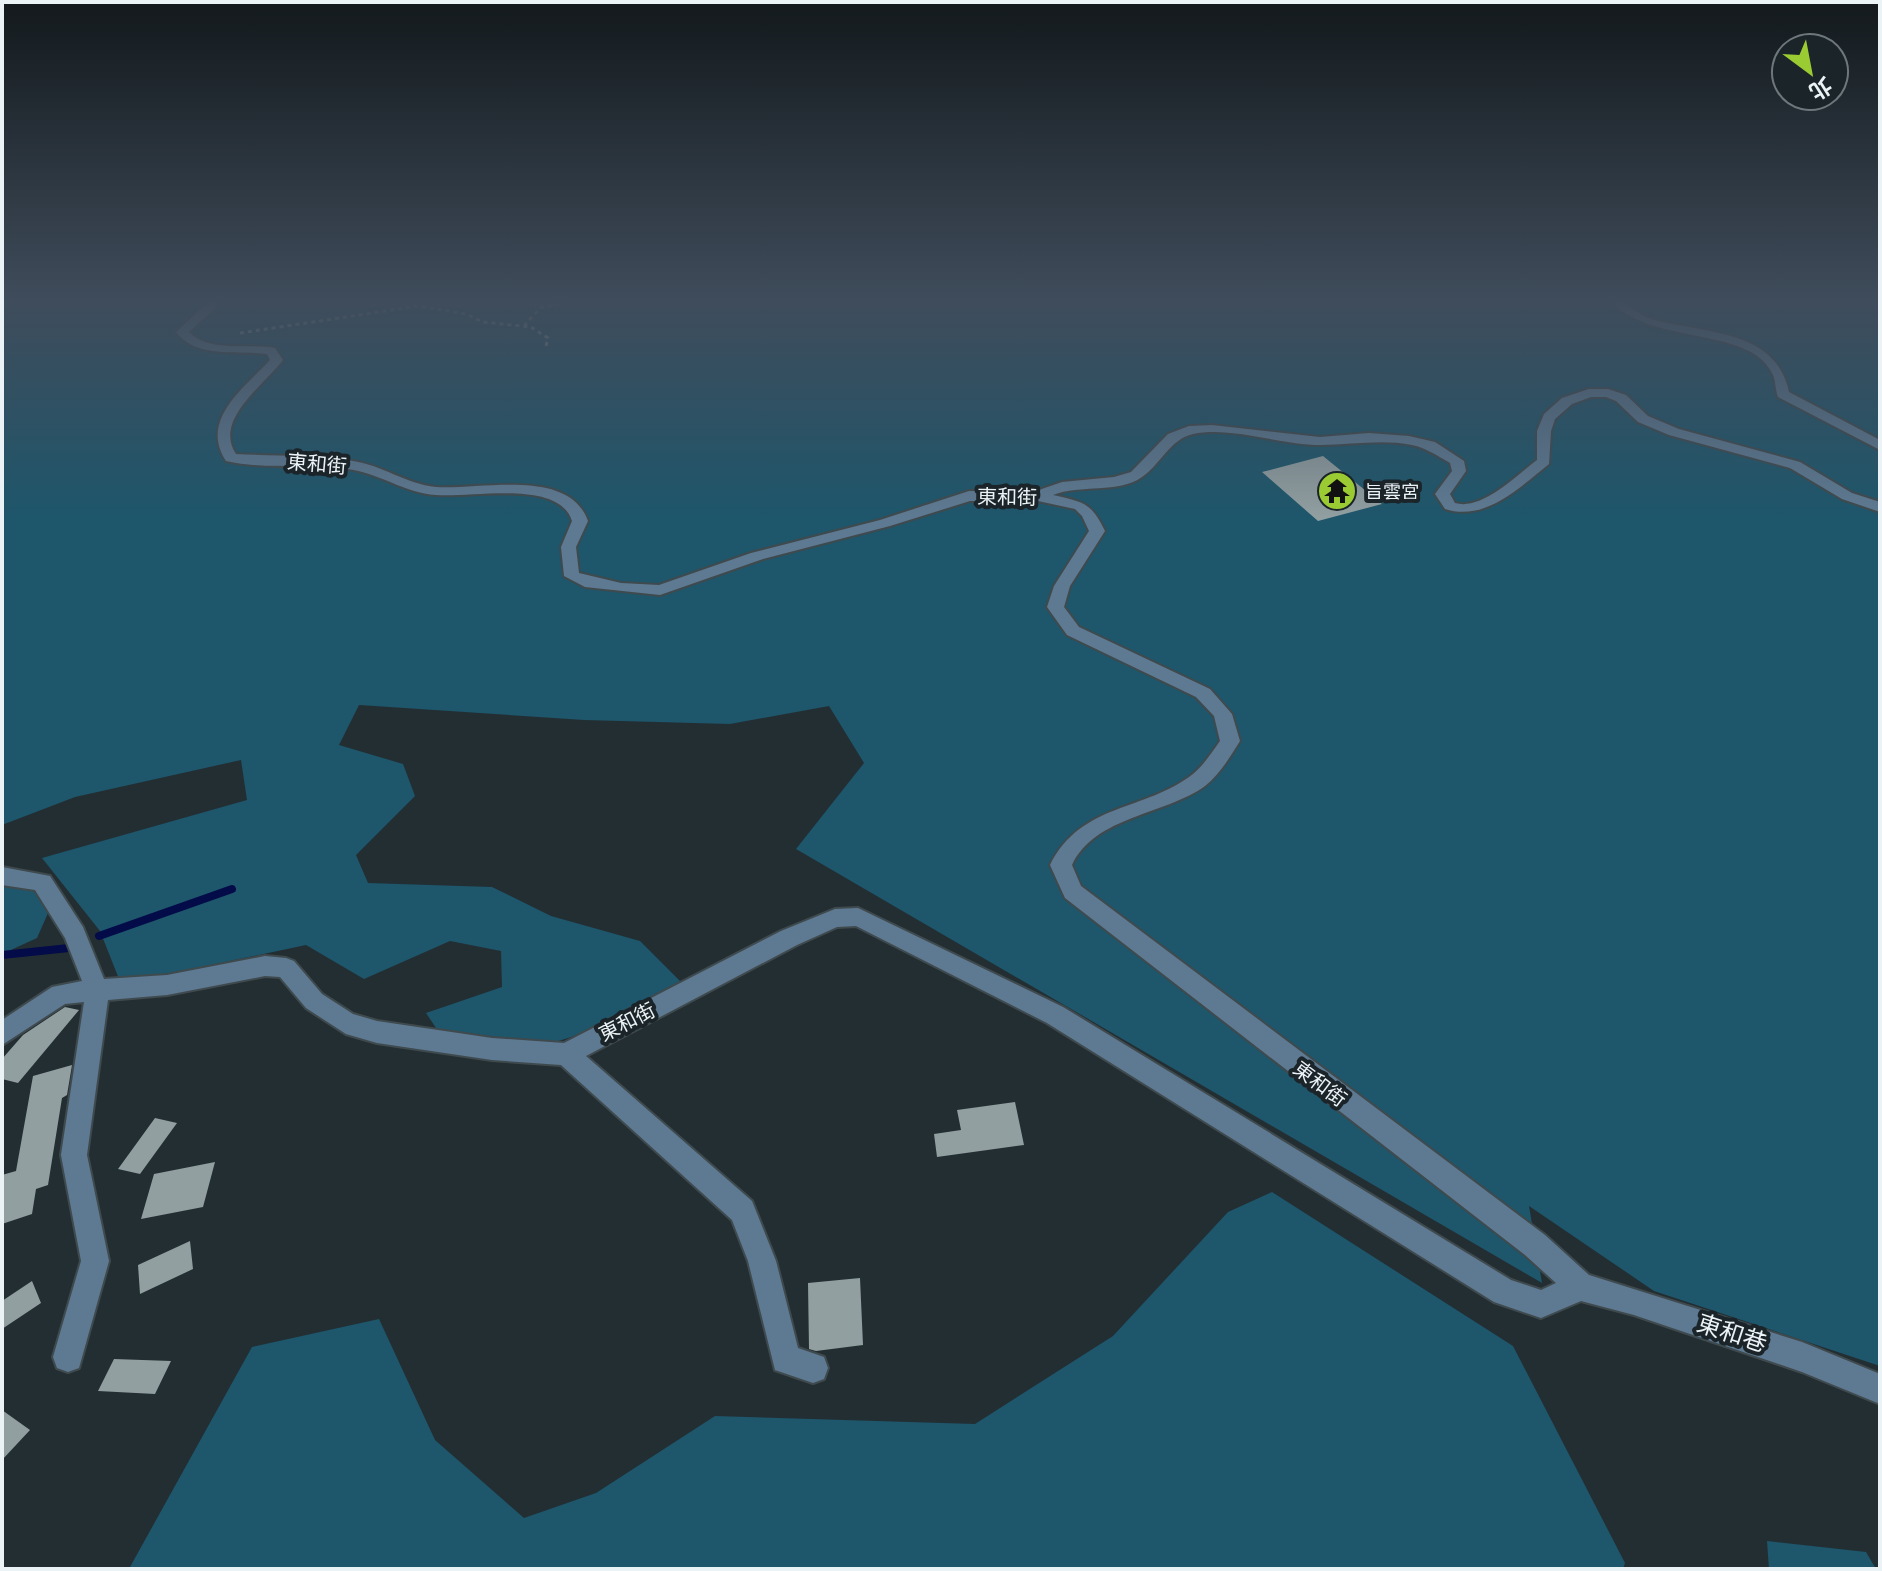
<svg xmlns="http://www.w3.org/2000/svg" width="1882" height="1571" font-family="'PT Sans','Noto Sans TC',sans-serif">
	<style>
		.green { fill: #1e566b }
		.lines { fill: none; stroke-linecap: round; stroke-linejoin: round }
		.stream { stroke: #030b48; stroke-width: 8 }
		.building { fill: #919fa1 }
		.minor-casing { stroke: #3f4a4e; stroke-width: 4 }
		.path { stroke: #8a9397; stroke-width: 3; stroke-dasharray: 4 4; stroke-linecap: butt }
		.minor { fill: #5e7a92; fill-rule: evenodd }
		.labels { text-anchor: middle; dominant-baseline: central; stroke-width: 8; stroke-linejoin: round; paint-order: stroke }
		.far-poi-label { font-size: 18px; fill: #ecf3f6; stroke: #1a2429; text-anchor: start }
		.street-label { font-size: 20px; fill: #ecf3f6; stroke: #1a2429 }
		.near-street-label { font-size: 24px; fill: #ecf3f6; stroke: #1a2429 }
	</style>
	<rect width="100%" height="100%" fill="#232e33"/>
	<path class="green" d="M 2,298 L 1880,298 L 1880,1366 L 1654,1291 L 1529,1206 L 1542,1283 L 796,849 L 864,763 L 829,706 L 730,724 L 584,720 L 359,705 L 339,745 L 403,764 L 415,796 L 356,855 L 368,883 L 492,887 L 551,916 L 640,941 L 686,987 L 581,1034 L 552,1043 L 438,1031 L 426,1013 L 502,987 L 501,951 L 450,941 L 364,979 L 306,945 L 121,984 L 100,931 L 42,858 L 247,800 L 241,760 L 75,797 L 2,825 Z
		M 11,869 L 52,904 L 37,938 L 2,954 L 2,872 Z
		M 1272,1192 L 1513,1346 L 1625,1563 L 1623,1569 L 123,1569 L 130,1567 L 252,1347 L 379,1319 L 435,1440 L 524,1518 L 596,1493 L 715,1416 L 975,1424 L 1113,1336 L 1228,1212 Z
		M 1767,1541 L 1866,1552 L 1876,1569 L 1769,1569 Z"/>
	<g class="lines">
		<path class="stream" d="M 99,936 L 232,889
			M 2,955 L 69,948"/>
	</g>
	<path class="building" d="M 1323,456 L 1382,504 L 1318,521 L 1262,472 Z
		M 65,1007 L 79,1010 L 18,1083 L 2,1079 L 2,1059 L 23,1035 Z
		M 72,1065 L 67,1095 L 62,1098 L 48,1185 L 36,1189 L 32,1214 L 2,1224 L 2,1175 L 16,1171 L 33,1076 Z
		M 1015,1102 L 1024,1145 L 937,1157 L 934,1134 L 961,1130 L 957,1110 Z
		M 155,1118 L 177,1123 L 140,1174 L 118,1169 Z
		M 215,1162 L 203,1207 L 141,1219 L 154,1174 Z
		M 190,1241 L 193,1269 L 140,1294 L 138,1265 Z
		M 860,1278 L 863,1345 L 816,1351 L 809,1349 L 808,1283 Z
		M 32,1281 L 41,1303 L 2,1329 L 2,1301 Z
		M 114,1359 L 171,1361 L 155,1394 L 98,1391 Z
		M 2,1410 L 30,1430 L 2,1460 Z"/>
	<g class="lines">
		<g class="minor-casing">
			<path id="minor" d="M 213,298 L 226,298 L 189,332 C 209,353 249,343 275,348 L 283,360 C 265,384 213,420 236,454 C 274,456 315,455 353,461 C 382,465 406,484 436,487 C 480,490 569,467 588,521 L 576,547 L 579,573 L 621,583 L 659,585 L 751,553 L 880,520 L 969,491 L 1036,491 L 1062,482 L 1114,477 L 1131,472 L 1168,434 L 1189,426 L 1212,425 L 1320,437 L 1369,433 L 1409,436 L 1435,442 L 1464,461 L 1466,471 L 1450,494 L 1455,503 C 1482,511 1517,475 1537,460 L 1537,431 L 1544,414 L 1562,398 L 1589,389 L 1608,389 L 1626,395 L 1648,416 L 1679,429 L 1800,462 L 1852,493 L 1880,502 L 1880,512 L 1842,499 L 1790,468 L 1669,435 L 1638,422 L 1616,401 L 1606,397 L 1591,397 L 1572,404 L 1555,419 L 1551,431 L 1549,464 C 1519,488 1485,522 1445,509 L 1435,494 L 1452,471 L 1450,463 C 1438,456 1426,448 1412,445 C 1381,439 1351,445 1320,445 C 1281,445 1231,426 1193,434 C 1170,439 1160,465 1142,477 C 1118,494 1080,484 1053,495 C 1083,502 1091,502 1105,531 L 1070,586 L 1064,607 L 1079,627 L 1210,689 L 1232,714 L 1240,741 C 1230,757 1220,774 1205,786 C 1165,815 1095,816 1072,865 L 1081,886 L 1545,1235 L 1589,1275 L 1802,1342 L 1880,1374 L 1880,1404 L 1802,1372 L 1634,1315 L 1581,1301 L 1541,1318 L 1494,1302 L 1047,1023 L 856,926 L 837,927 L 797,945 L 586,1056 L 752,1201 L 776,1261 L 798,1348 L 824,1357 L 828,1368 L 824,1379 L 813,1383 L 775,1370 L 748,1261 L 732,1220 L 561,1065 L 492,1060 L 377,1043 L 346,1034 L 306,1008 L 280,977 L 265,976 L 167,995 L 108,1000 L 87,1155 L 109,1261 L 79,1368 L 68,1372 L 57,1368 L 53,1357 L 81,1261 L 61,1155 L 84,1002 L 65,1004 L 2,1045 L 2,1020 L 52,987 L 82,981 L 65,938 L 35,890 L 2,885 L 2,867 L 50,876 L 83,927 L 104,979 L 167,975 L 265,956 L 286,958 L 294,961 L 322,994 L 353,1014 L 377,1021 L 492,1038 L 564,1043 L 781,931 L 835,909 L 858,908 L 1063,1007 L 1511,1280 L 1541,1290 L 1556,1283 L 1525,1255 L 1065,898 L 1050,865 C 1082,802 1144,812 1193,774 C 1204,765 1212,752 1220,741 L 1214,716 L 1196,697 L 1067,635 L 1047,607 L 1054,586 L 1089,531 L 1082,516 L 1075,509 L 1038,501 L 970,501 L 890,526 L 763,559 L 660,595 L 585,587 L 564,576 L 561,547 L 572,521 C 559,479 472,498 436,495 C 405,493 379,473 348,469 C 308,463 266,470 226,461 C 199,420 244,388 270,360 L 267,354 C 237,350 197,359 176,332 Z
				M 1608,298 C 1625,298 1634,313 1651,319 C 1702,334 1776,328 1789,392 L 1880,440 L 1880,450 L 1778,397 C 1775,389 1776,380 1772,373 C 1749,325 1646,346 1608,298 Z"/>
		</g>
		<path class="path" d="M 540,308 L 582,298
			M 524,326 L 549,298
			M 240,333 L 418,306 L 466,314 L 483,322 L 531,327 L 548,338 L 546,346"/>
		<use href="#minor" class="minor"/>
	</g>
	<linearGradient id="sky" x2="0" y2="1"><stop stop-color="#13191c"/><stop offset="0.58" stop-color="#3f4c5b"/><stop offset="1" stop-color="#3f4c5b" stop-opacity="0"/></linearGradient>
	<rect width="1882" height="518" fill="url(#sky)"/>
	<defs>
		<g id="temple-disc" transform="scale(2)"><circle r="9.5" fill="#9bcb33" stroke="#1a2429"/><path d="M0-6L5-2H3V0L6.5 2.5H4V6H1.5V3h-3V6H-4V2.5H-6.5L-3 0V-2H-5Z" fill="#111"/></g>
	</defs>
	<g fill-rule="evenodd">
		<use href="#temple-disc" x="1337" y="491"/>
	</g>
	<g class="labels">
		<g class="far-poi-label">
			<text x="1365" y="491">旨雲宮</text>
		</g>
		<g class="street-label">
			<text transform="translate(317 464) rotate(5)">東和街</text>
			<text transform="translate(1007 497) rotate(1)">東和街</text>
			<text transform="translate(627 1022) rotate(-27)">東和街</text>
			<text transform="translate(1320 1084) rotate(37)">東和街</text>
		</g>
		<g class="near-street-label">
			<text transform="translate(1732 1333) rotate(18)">東和巷</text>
		</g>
	</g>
	<rect width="1882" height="1571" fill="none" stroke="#ecf3f6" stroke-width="8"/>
	<g transform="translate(1810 72) rotate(148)"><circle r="38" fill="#1a2429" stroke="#6e777b" stroke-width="2"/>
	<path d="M0-6L14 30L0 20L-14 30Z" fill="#9bcb33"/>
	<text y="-12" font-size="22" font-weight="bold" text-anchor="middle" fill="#ecf3f6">北</text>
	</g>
</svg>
